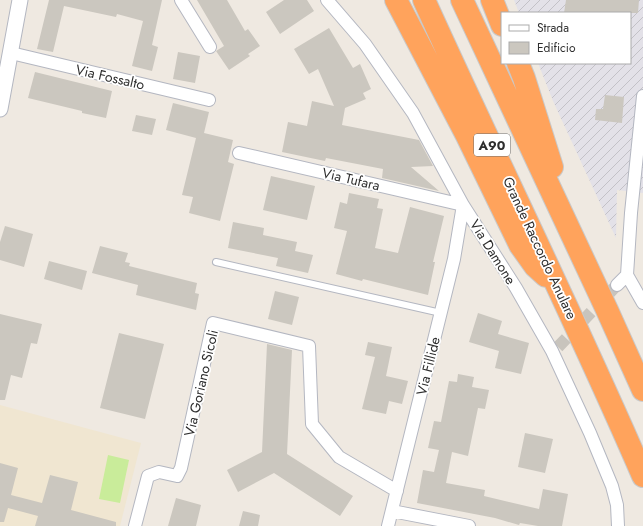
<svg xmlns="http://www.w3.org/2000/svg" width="643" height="526" font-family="Jost,sans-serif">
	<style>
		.industrial { fill: url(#industrial-furrows) }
		.education { fill: #f0e6d1 }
		.pitch { fill: #c9ec9a }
		.building { fill: #cbc7bf }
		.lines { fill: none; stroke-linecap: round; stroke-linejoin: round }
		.minor-tunnel { stroke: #c8c4bd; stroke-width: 12; stroke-dasharray: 12 6; stroke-linecap: butt }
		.service-casing { stroke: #b4b7c1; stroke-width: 8 }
		.minor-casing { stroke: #b4b7c1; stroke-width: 14 }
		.tertiary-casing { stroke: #b4b7c1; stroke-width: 17 }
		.motorway-casing { stroke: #c9c9c9; stroke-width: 24 }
		.service { stroke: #fff; stroke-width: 6 }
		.minor { stroke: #fff; stroke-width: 12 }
		.tertiary { stroke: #fff; stroke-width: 15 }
		.motorway { stroke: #ffa35c; stroke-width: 22 }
		.labels { text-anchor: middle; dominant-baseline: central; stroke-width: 3.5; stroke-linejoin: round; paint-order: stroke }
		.shield { fill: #fff; stroke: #6d6d6d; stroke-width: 1 }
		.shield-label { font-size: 13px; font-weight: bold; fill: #2e2e2e }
		.street-label { font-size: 14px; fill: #2e2e2e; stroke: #fff }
	</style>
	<defs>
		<pattern id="industrial-furrows" width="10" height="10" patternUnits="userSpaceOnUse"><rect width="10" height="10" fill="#e3e1e8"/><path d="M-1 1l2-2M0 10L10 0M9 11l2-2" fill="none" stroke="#c3c1c7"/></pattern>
	</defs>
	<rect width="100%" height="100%" fill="#efe9e1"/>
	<path class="industrial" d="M 514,0 L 643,0 L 643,193 L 617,190 L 616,238 L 553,101 L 538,63 L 630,63 L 630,13 L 519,13 Z"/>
	<path class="education" d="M 0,405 L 141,443 L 120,526 L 0,526 Z"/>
	<path class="pitch" d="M 108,455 L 129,460 L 120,503 L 99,499 Z"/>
	<path class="building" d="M 49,0 L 162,0 L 152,45 L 158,47 L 152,71 L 132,66 L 143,21 L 117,14 L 116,17 L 64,6 L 53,52 L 37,49 Z
		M 197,0 L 227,0 L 245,31 L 248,29 L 260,46 L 248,54 L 250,56 L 229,70 L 216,51 L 224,46 Z
		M 284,0 L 307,0 L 314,11 L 280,34 L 266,12 Z
		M 566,0 L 639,0 L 638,13 L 564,13 Z
		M 329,28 L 353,68 L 360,64 L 371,89 L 363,93 L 366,99 L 345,108 L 342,125 L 419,140 L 433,166 L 411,167 L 439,191 L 382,178 L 383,169 L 326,158 L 325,161 L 282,152 L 288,122 L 307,126 L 312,101 L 334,106 L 318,69 L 309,74 L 294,49 Z
		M 178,52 L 200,56 L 195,83 L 173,79 Z
		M 35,72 L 112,91 L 106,118 L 82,113 L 82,111 L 28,98 Z
		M 605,95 L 624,97 L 622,123 L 595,120 L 596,109 L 603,109 Z
		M 173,103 L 209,112 L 204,133 L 233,140 L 228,162 L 234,164 L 220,221 L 189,213 L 193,197 L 182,195 L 196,138 L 166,130 Z
		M 136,115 L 156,119 L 152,135 L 132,131 Z
		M 271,176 L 315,186 L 307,220 L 263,210 Z
		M 349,193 L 379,199 L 377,208 L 383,209 L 375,248 L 398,253 L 410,207 L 444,216 L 433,262 L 435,262 L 428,295 L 363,279 L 362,281 L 336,274 L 347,231 L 334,228 L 340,202 L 347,204 Z
		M 233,222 L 264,228 L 263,235 L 297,242 L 295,251 L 313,255 L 308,273 L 276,266 L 278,258 L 228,248 Z
		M 5,226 L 33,234 L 24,267 L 0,260 L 0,242 Z
		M 100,246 L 128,253 L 125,262 L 130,263 L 129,266 L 197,283 L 195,293 L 199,294 L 196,310 L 136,295 L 138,285 L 92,273 Z
		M 49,261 L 87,271 L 82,290 L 44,279 Z
		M 275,291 L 299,297 L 292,325 L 268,319 Z
		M 478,313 L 502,321 L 498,334 L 529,343 L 521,374 L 495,368 L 499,351 L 469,342 Z
		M 0,314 L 42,324 L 37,344 L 31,343 L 22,378 L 11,375 L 5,400 L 0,400 Z
		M 119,333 L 164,344 L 145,419 L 100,408 Z
		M 368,342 L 392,347 L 386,376 L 408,381 L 402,404 L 389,401 L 386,414 L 362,409 L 375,357 L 365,355 Z
		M 267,344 L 292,350 L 287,454 L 353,496 L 340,516 L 274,473 L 238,492 L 227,470 L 262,452 Z
		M 458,374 L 474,377 L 472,387 L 489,390 L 485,409 L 478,408 L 468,456 L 452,452 L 446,483 L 485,490 L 484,496 L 539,509 L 543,489 L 568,494 L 562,526 L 538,526 L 520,523 L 519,525 L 495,518 L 417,503 L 423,470 L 434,472 L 439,450 L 428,448 L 434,421 L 441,422 L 449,381 L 457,382 Z
		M 525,433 L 553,439 L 545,473 L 518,467 Z
		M 0,463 L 18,468 L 11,495 L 42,503 L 50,475 L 78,482 L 71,510 L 116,522 L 116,526 L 35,526 L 38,516 L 8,508 L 4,522 L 0,522 Z
		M 176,498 L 201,505 L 196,526 L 168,526 Z
		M 243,511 L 260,515 L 258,526 L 239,526 Z"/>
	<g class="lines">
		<path class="minor-tunnel" d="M 558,347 L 617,285"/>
		<g class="service-casing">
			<path id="service" d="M 216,262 L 441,313"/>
		</g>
		<g class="minor-casing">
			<path id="minor" d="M 181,0 L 210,47
				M 327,0 L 365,44 L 413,113 L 463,205 L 516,288 L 552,351 L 590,433 L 612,486 L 617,505 L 618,526
				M 11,53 L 209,100
				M 239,153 L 463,205 L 454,259 L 388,526
				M 627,275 L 643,303
				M 617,285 L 627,275 L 631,213 L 643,96
				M 392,511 L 469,526
				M 135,526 L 148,476 L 159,472 L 177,476 L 181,468 L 213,323 L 309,346 L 312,424 L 339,457 L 397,491"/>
		</g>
		<g class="tertiary-casing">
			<path id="tertiary" d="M 0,109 L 20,0"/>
		</g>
		<g class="motorway-casing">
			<path id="motorway" d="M 396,0 L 467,136 L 520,245 L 535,266 L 546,276
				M 424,0 C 496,159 574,316 643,476
				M 462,0 L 607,310 L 643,390
				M 492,0 L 502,25
				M 518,63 L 524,78 L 552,167"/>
		</g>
		<use href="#service" class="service"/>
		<use href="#minor" class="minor"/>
		<use href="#tertiary" class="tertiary"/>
		<use href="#motorway" class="motorway"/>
	</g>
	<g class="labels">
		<rect class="shield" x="474" y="134" width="36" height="22" rx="3"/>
		<g class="shield-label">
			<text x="492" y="145">A90</text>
		</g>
		<g class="street-label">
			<text transform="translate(110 77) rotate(13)">Via Fossalto</text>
			<text transform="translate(351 179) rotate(13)">Via Tufara</text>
			<text transform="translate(540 248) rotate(65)">Grande Raccordo Anulare</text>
			<text transform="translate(493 252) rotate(58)">Via Damone</text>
			<text transform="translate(428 366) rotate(-76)">Via Fillide</text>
			<text transform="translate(201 383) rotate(-77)">Via Goriano Sicoli</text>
		</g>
	</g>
	<rect x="501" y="12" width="130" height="52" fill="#ffffff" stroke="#ababab"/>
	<rect x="509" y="25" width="20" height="6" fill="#ffffff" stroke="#ababab"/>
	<text x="537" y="32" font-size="12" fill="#2e2e2e">Strada</text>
	<rect x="509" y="42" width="20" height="12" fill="#cbc7bf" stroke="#ababab"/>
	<text x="537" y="52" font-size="12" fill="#2e2e2e">Edificio</text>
</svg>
